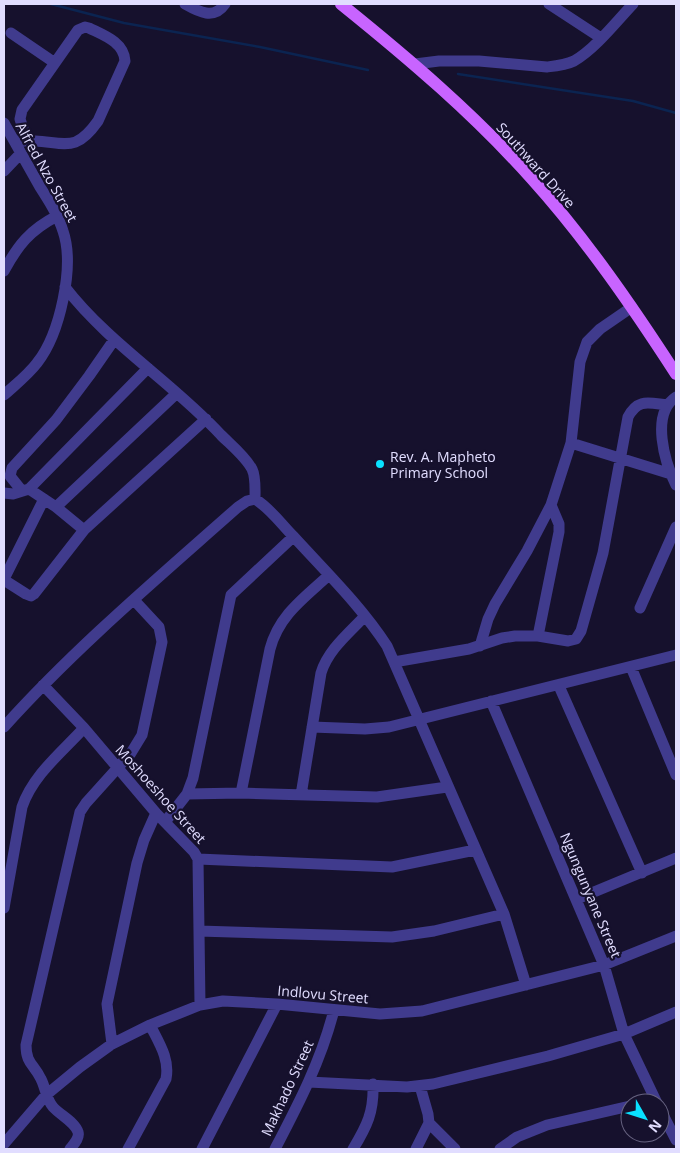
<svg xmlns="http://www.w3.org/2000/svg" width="680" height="1153" font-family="'Open Sans',sans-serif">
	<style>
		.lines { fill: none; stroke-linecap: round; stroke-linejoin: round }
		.stream { stroke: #0b2451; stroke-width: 2.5 }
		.minor { stroke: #403b8d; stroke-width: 11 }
		.major { stroke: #c864ff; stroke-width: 12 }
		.poi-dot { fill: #09e1ff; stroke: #16112d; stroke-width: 2 }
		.labels { text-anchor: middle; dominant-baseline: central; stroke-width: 4.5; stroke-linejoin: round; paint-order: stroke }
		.street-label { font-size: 14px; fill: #e1ddff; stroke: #16112d }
		.poi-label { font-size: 14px; fill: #e1ddff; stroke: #16112d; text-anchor: start }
	</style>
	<rect width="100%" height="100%" fill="#16112d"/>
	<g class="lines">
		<path class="stream" d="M 51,4 L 124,23 L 260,47 L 368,70
			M 458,74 L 633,101 L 676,113"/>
		<path class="minor" d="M 185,4 C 199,12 214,20 225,4
			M 549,4 L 601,38
			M 11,33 L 55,63
			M 415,64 L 439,61 L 479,61 L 547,67 C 556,66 566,65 574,61 C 595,49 616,22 633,4
			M 4,123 C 16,144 28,166 40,187 C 49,201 58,215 63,231 C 75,266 60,334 37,363 C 28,375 15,385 4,395
			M 15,141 C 21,141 28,141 35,141 C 67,143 76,152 98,121 L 125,61 C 124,42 103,35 89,28 L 85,27 L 78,30 L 22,110 L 20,119 L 27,141
			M 4,171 L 21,153
			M 4,271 C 18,245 30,230 57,216
			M 65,287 C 109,344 172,382 221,435 C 231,445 245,456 252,469 C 256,477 255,490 255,499
			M 676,397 C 650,414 665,463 676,485
			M 571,443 L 671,474
			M 29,489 L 56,507 L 84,530
			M 22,491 L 10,476 L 12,468 L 56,420 L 89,376 L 114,340
			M 4,493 L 13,494 L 29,489 L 148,368
			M 56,507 L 177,393
			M 4,579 L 44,499
			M 4,580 L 26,594 L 31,596 L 34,594 L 84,530 L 206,419
			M 640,608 L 676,527
			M 538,636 L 559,532 L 559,524 L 551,505
			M 480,646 L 488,619 L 495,604 L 527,551 L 551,505 L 571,443 L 580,362 L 587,342 L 600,329 L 632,307
			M 394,662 L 469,649 L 502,638 L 515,636 L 538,636 L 568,641 L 576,639 L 581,631 L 603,553 L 628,417 C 638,398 649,403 667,405
			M 631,667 L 676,775
			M 43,685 L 84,728 L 156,813 L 194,852 L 198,859 L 200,1005
			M 559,686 L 642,873
			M 491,701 L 604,965 L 624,1034 L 657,1103
			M 4,727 C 75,648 158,578 238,507 L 247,501 L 255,499 C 271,509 281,524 294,537 C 326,572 361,606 387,646 L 504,914 L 526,985
			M 312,727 L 365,729 L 389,727 L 676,655
			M 241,793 L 270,649 C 279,615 304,598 329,575
			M 187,794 L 241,793 L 377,797 L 447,787
			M 301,795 L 321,673 C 328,650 348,634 365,616
			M 165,822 L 187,794 L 193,778 L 231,595 L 293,537
			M 198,859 L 392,867 L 475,850
			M 577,899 L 676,858
			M 4,908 L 22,807 C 33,775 61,753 84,728
			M 199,931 L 392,937 L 434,931 L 504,914
			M 112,1044 L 107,1004 L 137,863 L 144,840 L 156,813
			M 309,1082 L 407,1087 L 433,1084 L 548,1056 L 624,1034 L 676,1012
			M 420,1086 L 428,1114 L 429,1123 L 455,1149
			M 641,1103 L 655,1100
			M 660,1109 L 676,1140
			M 4,1144 L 46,1095 L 80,1067 L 112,1044 L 150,1025 L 200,1005 L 223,1001 L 277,1004 L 380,1014 L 422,1011 L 604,965 L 676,936
			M 70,1149 C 73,1145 80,1138 78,1132 C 75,1122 60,1115 53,1107 C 46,1099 46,1089 41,1079 C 34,1064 26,1064 26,1045 L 80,812 L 86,803 L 131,753 L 142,735 L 162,642 L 159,627 L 134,600
			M 128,1149 L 166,1079 C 170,1059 159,1043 150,1025
			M 202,1149 L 277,1004
			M 275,1149 C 299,1103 321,1061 334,1010
			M 353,1149 C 367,1126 374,1112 373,1084
			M 416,1149 L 429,1123
			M 500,1149 L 517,1137 L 547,1125 L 630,1106"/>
		<path class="major" d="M 341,4 C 408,58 474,114 532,179 C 586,239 632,306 676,374"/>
	</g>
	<circle class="poi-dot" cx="380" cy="464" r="5"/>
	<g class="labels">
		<g class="street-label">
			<text transform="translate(536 165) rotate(48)">Southward Drive</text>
			<text transform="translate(47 172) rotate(61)">Alfred Nzo Street</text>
			<text transform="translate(161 794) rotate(48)">Moshoeshoe Street</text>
			<text transform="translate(591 895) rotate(67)">Ngungunyane Street</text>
			<text transform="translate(323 994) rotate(5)">Indlovu Street</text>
			<text transform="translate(287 1088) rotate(-65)">Makhado Street</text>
		</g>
		<g class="poi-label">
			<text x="390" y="456">Rev. A. Mapheto<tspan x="390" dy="16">Primary School</tspan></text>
		</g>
	</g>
	<rect width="680" height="1153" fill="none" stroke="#e1ddff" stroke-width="10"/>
	<g transform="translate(645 1118) rotate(129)"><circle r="24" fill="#16112d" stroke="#676381"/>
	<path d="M0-4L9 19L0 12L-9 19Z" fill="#09e1ff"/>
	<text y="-8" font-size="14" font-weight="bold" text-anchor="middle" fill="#e1ddff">N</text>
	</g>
</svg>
